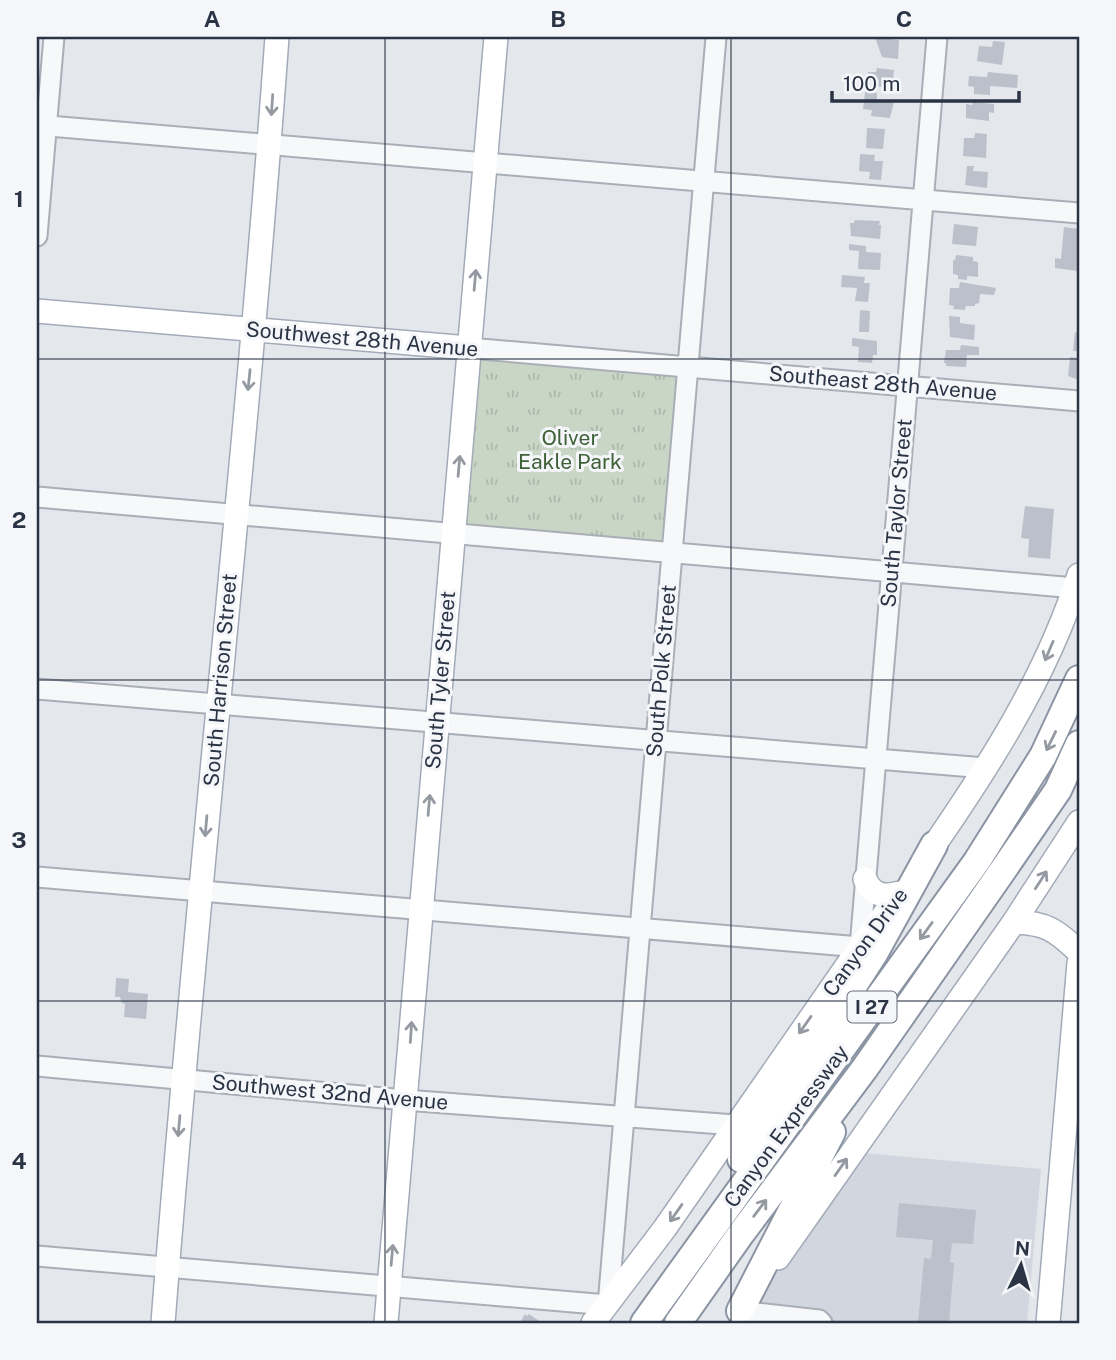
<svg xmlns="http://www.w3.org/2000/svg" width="1116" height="1360" font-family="'Public Sans',sans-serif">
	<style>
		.built { fill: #d2d6de }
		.grass { fill: url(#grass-tufts) }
		.building { fill: #bbc0ca }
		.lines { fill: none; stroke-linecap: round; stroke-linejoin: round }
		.minor-casing { stroke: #a9aeb7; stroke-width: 23 }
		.major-casing { stroke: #a3abb8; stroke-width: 26 }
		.highway-casing { stroke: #8b94a3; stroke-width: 30 }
		.minor { stroke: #f7f8fa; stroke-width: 19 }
		.major { stroke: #fff; stroke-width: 23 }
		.highway { stroke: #fff; stroke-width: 26 }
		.oneway { stroke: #959aa2 }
		.grid { fill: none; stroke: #2b3445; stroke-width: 2; stroke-opacity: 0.55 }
		.labels { text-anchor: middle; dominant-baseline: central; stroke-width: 6; stroke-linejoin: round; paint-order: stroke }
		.shield { fill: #f4f6f9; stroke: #676e7b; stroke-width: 2 }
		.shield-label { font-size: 19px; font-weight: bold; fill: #2b3445 }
		.street-label { font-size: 21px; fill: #2b3445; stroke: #f4f6f9 }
		.park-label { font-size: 21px; fill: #3f6138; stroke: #f4f6f9 }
		.neatline { fill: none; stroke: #2b3445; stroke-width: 2.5 }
		.grid-label { font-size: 23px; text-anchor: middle; font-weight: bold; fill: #2b3445 }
	</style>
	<defs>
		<pattern id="grass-tufts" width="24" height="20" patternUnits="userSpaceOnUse" patternTransform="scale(1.75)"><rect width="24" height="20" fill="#c9d6c5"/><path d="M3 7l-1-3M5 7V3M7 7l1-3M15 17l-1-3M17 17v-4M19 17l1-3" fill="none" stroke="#adb8ab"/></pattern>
	</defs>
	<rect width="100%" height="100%" fill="#e4e7ec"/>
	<path class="built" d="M 863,1153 L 1041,1169 L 1027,1323 L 834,1323 L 828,1315 L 815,1308 L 755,1303 Z"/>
	<path class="grass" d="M 476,354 L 679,372 L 665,544 L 461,526 Z"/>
	<path class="building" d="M 875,37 L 899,40 L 898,59 L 882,57 Z
		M 993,41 L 1005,42 L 1002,65 L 977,61 L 979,46 L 992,47 Z
		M 877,68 L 894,70 L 893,79 L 896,79 L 895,89 L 875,86 L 876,82 L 868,80 L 868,72 L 876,72 Z
		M 988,72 L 1018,75 L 1017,88 L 990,86 L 990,95 L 974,94 L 974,87 L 968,86 L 969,76 L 987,77 Z
		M 865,92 L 877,93 L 877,100 L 894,102 L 890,118 L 871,116 L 872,110 L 863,109 Z
		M 973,102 L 994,104 L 994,113 L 989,112 L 989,121 L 966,118 L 966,104 L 972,105 Z
		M 867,128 L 885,129 L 883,149 L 866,148 Z
		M 975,133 L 987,134 L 986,158 L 963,156 L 964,138 L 974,138 Z
		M 860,154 L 875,155 L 874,161 L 883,161 L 881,180 L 869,179 L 870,172 L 859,171 Z
		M 967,166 L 974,166 L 973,171 L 988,172 L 987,188 L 965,185 Z
		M 855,220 L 880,221 L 879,225 L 881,225 L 880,239 L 851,236 L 850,223 L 854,223 Z
		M 954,224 L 978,227 L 976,246 L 952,244 Z
		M 1064,227 L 1079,229 L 1079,258 L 1077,271 L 1055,268 L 1055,258 L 1061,259 Z
		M 849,244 L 866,246 L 866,252 L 881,253 L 880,270 L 858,269 L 859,251 L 849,250 Z
		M 956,255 L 973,257 L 973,261 L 978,262 L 978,277 L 967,276 L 967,280 L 958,279 L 958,275 L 953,274 L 953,260 L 955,260 Z
		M 842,275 L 865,277 L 864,283 L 870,283 L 868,302 L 855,301 L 857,288 L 841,287 Z
		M 960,282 L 996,288 L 994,295 L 980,294 L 979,303 L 975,304 L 975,306 L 966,306 L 965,310 L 953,309 L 954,306 L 949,305 L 950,288 L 959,288 Z
		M 860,310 L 870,311 L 869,332 L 859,332 Z
		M 949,316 L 960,317 L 960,323 L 975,325 L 974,340 L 950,337 Z
		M 1075,332 L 1079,333 L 1079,351 L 1073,351 Z
		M 852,338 L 877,341 L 877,355 L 873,355 L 872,363 L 858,362 L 859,347 L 852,346 Z
		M 961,345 L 979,347 L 979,355 L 967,355 L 966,367 L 946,366 L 946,363 L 944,363 L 946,350 L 960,350 Z
		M 1070,357 L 1079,358 L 1079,380 L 1068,376 Z
		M 1025,506 L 1054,509 L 1050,559 L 1028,557 L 1029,539 L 1021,538 Z
		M 116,978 L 129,979 L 128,992 L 148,994 L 146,1019 L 124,1017 L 125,1004 L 122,1003 L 120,997 L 115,997 Z
		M 899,1203 L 976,1210 L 973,1244 L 952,1243 L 950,1262 L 954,1263 L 949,1323 L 918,1323 L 924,1258 L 931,1259 L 933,1240 L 896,1237 Z
		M 525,1314 L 527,1316 L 529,1314 L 542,1323 L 520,1323 Z"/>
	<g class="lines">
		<g class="minor-casing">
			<path id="minor" d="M 37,125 L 1079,213
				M 37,236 L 54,37
				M 469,348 L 1079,401
				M 37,497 L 1075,588
				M 37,689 L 985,768
				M 37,877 L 860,947 L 937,37
				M 37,1066 L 405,1100 L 735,1125
				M 37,1256 L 608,1305 L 716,37
				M 740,1311 L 819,1320 L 822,1323"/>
		</g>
		<g class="major-casing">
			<path id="major" d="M 37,311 L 469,348
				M 924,860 C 986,771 1046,679 1079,575
				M 865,879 C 872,896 884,897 900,893
				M 1014,922 C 1046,923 1056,930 1079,952
				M 778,1258 L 1014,922 L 1079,822
				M 163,1323 C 196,894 246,466 277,37
				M 386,1323 L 496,37
				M 593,1323 L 665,1228 L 860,947 L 889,908
				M 1048,1323 L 1079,963"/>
		</g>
		<g class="highway-casing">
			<path id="highway" d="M 741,1159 L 874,954 L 934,845
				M 740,1311 L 832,1132
				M 644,1323 L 977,861 L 1043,756 L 1079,679
				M 678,1323 L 740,1235 L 865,1068 L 1001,873 L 1058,790 L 1079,744"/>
		</g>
		<use href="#minor" class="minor"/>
		<use href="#major" class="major"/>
		<use href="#highway" class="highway"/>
	</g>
	<defs><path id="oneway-shaft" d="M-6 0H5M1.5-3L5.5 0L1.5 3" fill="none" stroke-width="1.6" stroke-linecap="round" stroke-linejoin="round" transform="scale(1.75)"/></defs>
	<g class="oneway">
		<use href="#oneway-shaft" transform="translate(272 105) rotate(94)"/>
		<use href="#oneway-shaft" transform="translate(475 280) rotate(-85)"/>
		<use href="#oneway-shaft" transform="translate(249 380) rotate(96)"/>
		<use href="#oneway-shaft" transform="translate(459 466) rotate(-85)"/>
		<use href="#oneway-shaft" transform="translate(1049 651) rotate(113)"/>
		<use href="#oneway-shaft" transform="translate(1051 741) rotate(116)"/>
		<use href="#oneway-shaft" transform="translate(429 805) rotate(-85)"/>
		<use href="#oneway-shaft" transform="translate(206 826) rotate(95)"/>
		<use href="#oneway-shaft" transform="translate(1041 880) rotate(-57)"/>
		<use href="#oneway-shaft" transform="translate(926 931) rotate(126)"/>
		<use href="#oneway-shaft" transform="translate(805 1025) rotate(125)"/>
		<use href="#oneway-shaft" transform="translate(411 1032) rotate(-86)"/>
		<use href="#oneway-shaft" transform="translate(179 1126) rotate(95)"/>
		<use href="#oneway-shaft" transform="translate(841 1167) rotate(-55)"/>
		<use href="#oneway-shaft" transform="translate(760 1208) rotate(-53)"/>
		<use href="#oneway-shaft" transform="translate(676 1213) rotate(125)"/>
		<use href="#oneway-shaft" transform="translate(392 1255) rotate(-85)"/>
	</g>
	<path class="grid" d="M 385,37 L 385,1323M 731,37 L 731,1323M 37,359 L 1079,359M 37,680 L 1079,680M 37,1001 L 1079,1001"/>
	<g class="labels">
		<rect class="shield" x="847.5" y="991.5" width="49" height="31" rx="5"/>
		<g class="shield-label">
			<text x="872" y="1007">I 27</text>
		</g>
		<g class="street-label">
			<text transform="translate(362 339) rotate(5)">Southwest 28th Avenue</text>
			<text transform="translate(883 383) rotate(5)">Southeast 28th Avenue</text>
			<text transform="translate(896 513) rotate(-85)">South Taylor Street</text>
			<text transform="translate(661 671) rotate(-85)">South Polk Street</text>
			<text transform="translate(220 680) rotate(-85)">South Harrison Street</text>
			<text transform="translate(440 680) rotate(-85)">South Tyler Street</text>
			<text transform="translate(865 942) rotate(-54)">Canyon Drive</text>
			<text transform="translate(330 1092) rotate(5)">Southwest 32nd Avenue</text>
			<text transform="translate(786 1126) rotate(-54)">Canyon Expressway</text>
		</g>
		<g class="park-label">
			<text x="570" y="437">Oliver<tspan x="570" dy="24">Eakle Park</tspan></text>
		</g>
	</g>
	<rect width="1116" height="1360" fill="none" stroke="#f4f6f9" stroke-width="77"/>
	<g transform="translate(1021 1265) rotate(5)" stroke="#f4f6f9" stroke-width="5" paint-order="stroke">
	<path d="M0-5L12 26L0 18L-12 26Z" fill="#2b3445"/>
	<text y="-10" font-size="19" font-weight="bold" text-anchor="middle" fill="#2b3445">N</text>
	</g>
	<path d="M832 91v10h187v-10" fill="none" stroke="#2b3445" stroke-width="3.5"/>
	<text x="843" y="91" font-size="21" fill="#2b3445" stroke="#f4f6f9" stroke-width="5" paint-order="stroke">100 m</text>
	<rect x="38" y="38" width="1040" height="1284" class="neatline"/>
	<g class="grid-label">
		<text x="212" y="27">A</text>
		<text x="558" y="27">B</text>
		<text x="904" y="27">C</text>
		<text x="19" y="207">1</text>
		<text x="19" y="528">2</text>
		<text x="19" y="848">3</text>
		<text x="19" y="1169">4</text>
	</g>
</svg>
